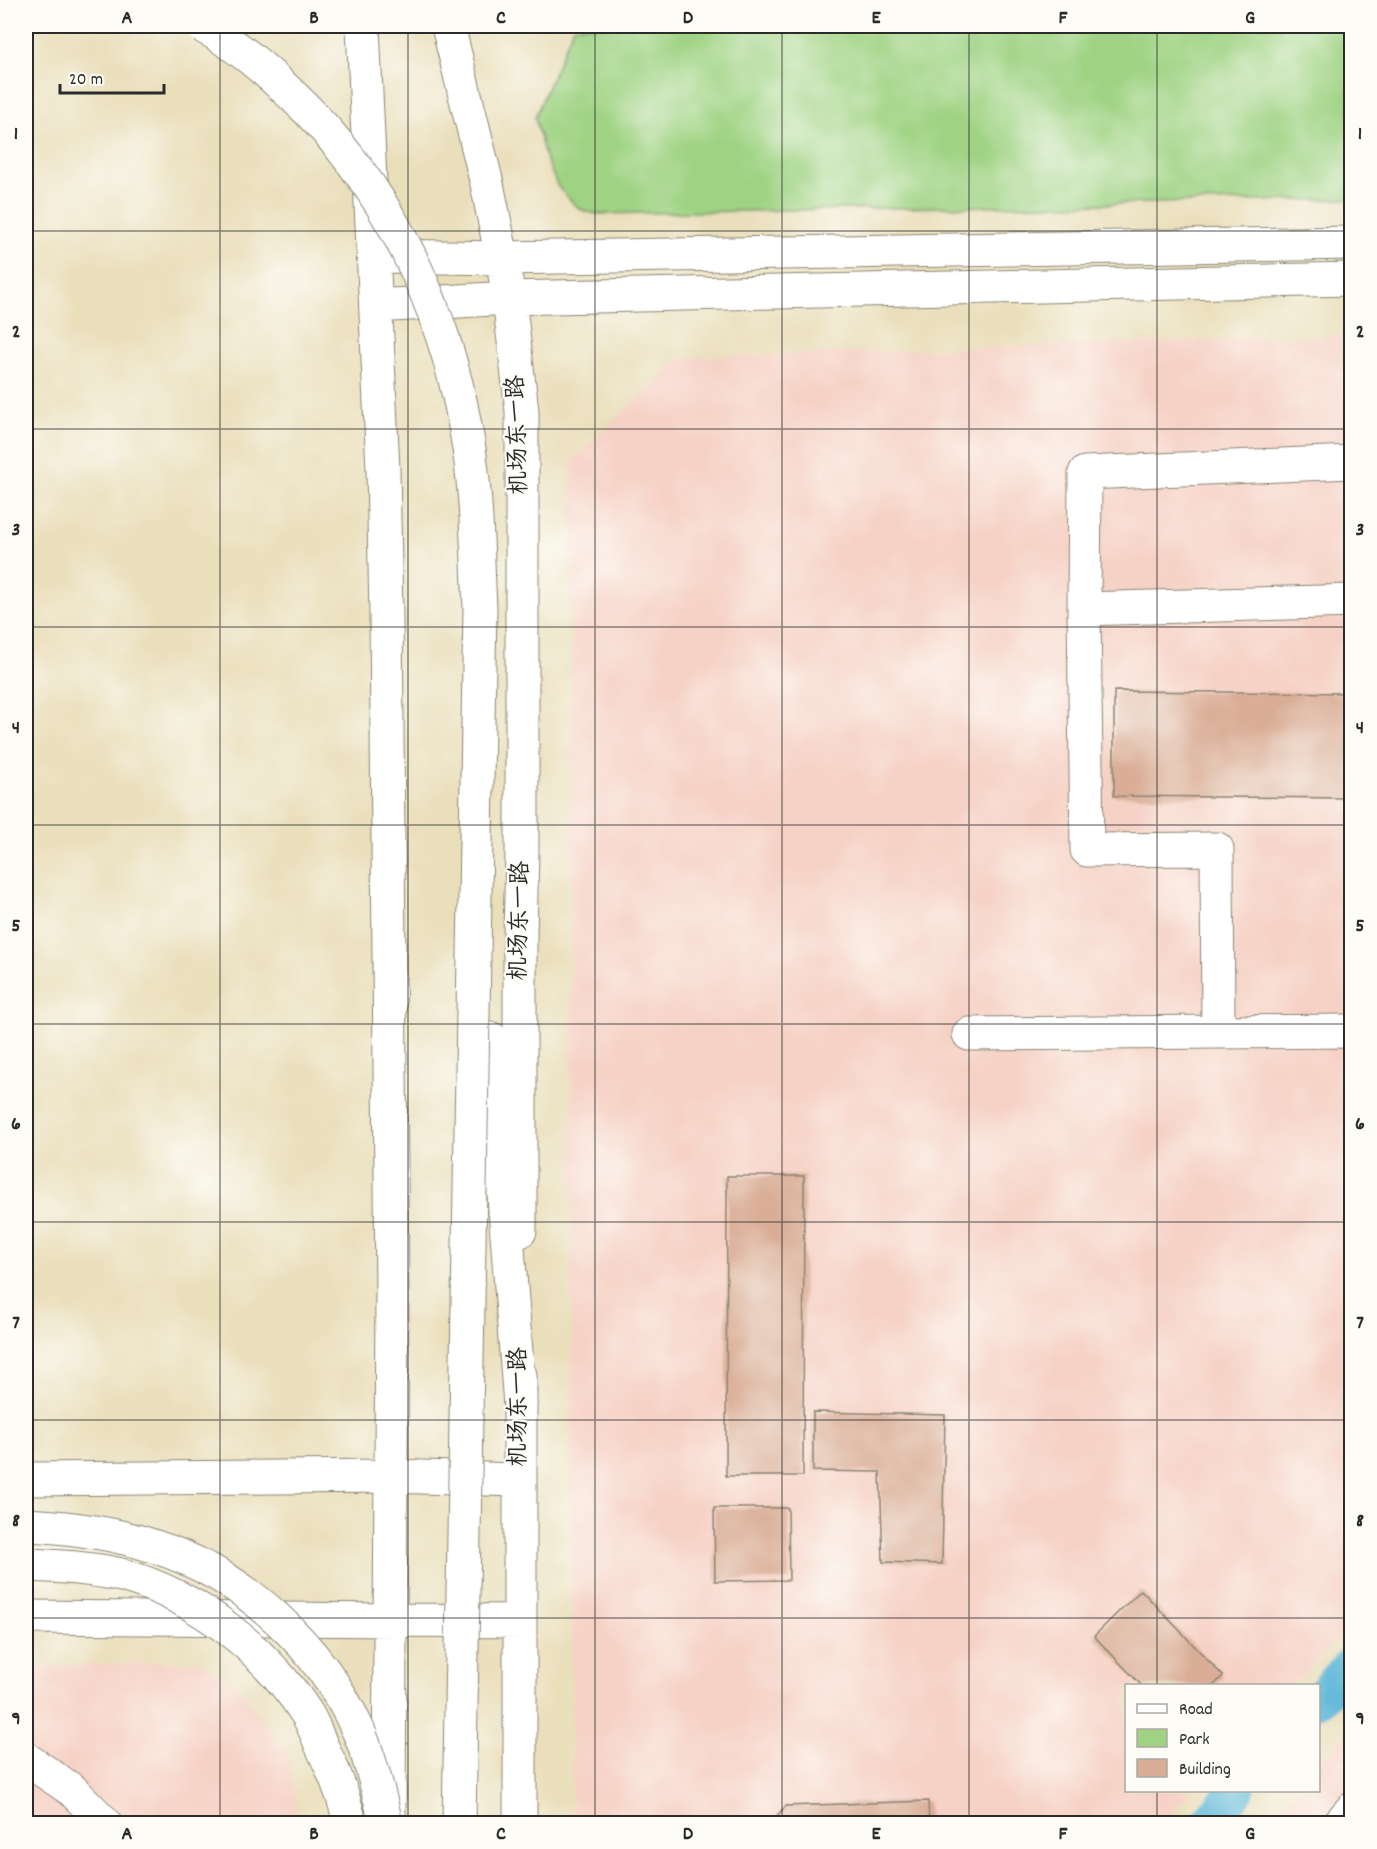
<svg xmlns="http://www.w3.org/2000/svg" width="1377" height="1849" font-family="Dekko,'LXGW WenKai TC',sans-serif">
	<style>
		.built { fill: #f6d1c5 }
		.green { fill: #9fd383; stroke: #657f57; stroke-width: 1.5 }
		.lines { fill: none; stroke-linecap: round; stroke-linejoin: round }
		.canal { stroke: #59b5d7; stroke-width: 36 }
		.building { fill: #daae96 }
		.minor-casing { stroke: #8a8573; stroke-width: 35 }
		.major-casing { stroke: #8a8573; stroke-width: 35 }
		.minor { stroke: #fff; stroke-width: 33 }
		.major { stroke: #fff; stroke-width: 33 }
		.major-bridge-casing { stroke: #8a8573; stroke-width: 35; stroke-linecap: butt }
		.major-bridge { stroke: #fff; stroke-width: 33 }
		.grid { fill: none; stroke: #2b2b2b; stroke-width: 1.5; stroke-opacity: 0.55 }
		.labels { text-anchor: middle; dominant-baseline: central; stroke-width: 4.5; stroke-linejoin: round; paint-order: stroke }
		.street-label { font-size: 24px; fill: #2b2b2b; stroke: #fdfcf7 }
		.neatline { fill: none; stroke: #2b2b2b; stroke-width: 2 }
		.grid-label { font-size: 20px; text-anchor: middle; font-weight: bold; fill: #2b2b2b }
	</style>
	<rect width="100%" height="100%" fill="#fdfcf7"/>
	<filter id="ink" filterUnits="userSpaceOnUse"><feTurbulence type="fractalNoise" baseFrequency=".0167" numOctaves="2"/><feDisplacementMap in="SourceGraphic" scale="12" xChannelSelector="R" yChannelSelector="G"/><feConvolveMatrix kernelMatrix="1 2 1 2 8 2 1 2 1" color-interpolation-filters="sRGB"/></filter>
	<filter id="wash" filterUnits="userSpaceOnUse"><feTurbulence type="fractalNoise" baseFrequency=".008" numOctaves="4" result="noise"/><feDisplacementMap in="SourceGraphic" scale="24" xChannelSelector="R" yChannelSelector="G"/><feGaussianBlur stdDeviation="1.35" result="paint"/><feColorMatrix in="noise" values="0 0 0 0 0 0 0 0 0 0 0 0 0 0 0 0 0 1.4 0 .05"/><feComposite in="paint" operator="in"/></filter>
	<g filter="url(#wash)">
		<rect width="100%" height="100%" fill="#eadfbb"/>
		<path class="built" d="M 1351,335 L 1351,1625 L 1294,1685 L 1126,1686 L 1126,1790 L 1193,1791 L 1161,1823 L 572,1823 L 571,461 L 681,358 Z
			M 168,1662 L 202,1662 L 242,1690 L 288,1756 L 299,1823 L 26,1823 L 26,1667 Z
			M 1351,1727 L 1351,1823 L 1266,1824 L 1295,1791 L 1318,1790 L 1319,1764 Z"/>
		<path class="green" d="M 574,26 L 1351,26 L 1351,199 L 596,214 L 579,209 L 558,187 L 545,157 L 535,117 Z"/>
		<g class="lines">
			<path class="canal" d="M 1318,1700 L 1352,1664
				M 1207,1824 L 1237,1790"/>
		</g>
		<g id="blocks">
			<path class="building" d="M 1114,691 L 1352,693 L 1352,798 L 1114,796 Z
				M 727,1176 L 804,1176 L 803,1476 L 726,1476 Z
				M 813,1412 L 945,1415 L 942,1564 L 883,1562 L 880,1472 L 813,1471 Z
				M 714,1508 L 788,1508 L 789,1580 L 715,1581 Z
				M 1141,1590 L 1223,1676 L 1213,1686 L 1142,1686 L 1094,1636 Z
				M 928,1801 L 929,1824 L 769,1824 L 786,1806 Z"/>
		</g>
	</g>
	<g filter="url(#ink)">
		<use href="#blocks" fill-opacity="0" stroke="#8a8573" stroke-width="1.5"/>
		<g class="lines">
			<g class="minor-casing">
				<path id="minor" d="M 363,26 L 383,470 L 386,615 L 392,1294 L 389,1814
					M 448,26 L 487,184 L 502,258 L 509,298 L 522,411 L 522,852 L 520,935 L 520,1231
					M 384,256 L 502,258 L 1352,243
					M 376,306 L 509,298 L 1352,279
					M 1352,462 L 1085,473 L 1084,609 L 1352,601
					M 1084,609 L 1087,850 L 1217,849 L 1218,1032
					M 969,1034 L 1352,1031
					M 26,1479 L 391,1476 L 520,1480
					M 26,1617 L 520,1621
					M 26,1759 L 72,1790 L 106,1824
					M 520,1824 L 520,1375
					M 1339,1824 L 1352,1809"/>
			</g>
			<g class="major-casing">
				<path id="major" d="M 492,1039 L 520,1405"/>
			</g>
			<use href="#minor" class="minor"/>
			<use href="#major" class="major"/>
			<g class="major-bridge-casing">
				<path id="major-bridge" d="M 202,26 C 235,43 265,70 292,95 C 386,183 444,305 466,431 C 477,489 477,549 480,608 L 459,1824
					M 26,1525 C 69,1527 115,1533 156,1547 C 245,1576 321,1646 359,1732 C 371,1761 379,1792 386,1824
					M 26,1565 C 55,1566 97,1568 125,1576 C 199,1598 265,1649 307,1714 C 314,1725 318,1739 324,1751 C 335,1774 345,1798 350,1824"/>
			</g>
			<use href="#major-bridge" class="major-bridge"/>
		</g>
	</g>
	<path class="grid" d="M 220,26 L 220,1824M 408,26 L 408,1824M 595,26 L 595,1824M 782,26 L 782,1824M 969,26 L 969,1824M 1157,26 L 1157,1686M 26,231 L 1352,231M 26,429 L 1352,429M 26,627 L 1352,627M 26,825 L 1352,825M 26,1024 L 1352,1024M 26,1222 L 1352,1222M 26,1420 L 1352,1420M 26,1618 L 1352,1618M 1157,1790 L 1157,1824"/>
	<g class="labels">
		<g class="street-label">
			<text transform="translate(519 435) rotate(-92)">机场东一路</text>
			<text transform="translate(521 921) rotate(-89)">机场东一路</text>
			<text transform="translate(520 1407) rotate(-90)">机场东一路</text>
		</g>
	</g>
	<rect width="1377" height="1849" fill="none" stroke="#fdfcf7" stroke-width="66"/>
	<rect x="1125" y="1684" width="195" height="108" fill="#fdfcf7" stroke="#a9a8a5" stroke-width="1.5"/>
	<rect x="1137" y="1704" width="30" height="9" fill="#ffffff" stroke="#a9a8a5" stroke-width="1.5"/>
	<text x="1179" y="1714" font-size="18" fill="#2b2b2b">Road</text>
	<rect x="1137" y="1729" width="30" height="18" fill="#9fd383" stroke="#a9a8a5" stroke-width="1.5"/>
	<text x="1179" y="1744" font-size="18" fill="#2b2b2b">Park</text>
	<rect x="1137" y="1759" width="30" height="18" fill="#daae96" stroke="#a9a8a5" stroke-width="1.5"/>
	<text x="1179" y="1774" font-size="18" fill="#2b2b2b">Building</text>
	<path d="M60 84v9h104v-9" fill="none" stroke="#2b2b2b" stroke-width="3"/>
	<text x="69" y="84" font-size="18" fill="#2b2b2b" stroke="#fdfcf7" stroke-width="4.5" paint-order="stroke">20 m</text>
	<rect x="33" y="33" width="1311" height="1783" class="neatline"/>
	<g class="grid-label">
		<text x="127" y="23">A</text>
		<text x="314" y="23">B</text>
		<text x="501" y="23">C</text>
		<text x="688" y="23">D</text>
		<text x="876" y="23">E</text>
		<text x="1063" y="23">F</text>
		<text x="1250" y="23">G</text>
		<text x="16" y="139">1</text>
		<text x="1360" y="139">1</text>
		<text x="16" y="337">2</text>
		<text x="1360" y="337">2</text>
		<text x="16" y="535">3</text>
		<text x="1360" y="535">3</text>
		<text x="16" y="733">4</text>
		<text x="1360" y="733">4</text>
		<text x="16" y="931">5</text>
		<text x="1360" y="931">5</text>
		<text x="16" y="1129">6</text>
		<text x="1360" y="1129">6</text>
		<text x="16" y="1328">7</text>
		<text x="1360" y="1328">7</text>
		<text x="16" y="1526">8</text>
		<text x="1360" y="1526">8</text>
		<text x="16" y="1724">9</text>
		<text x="1360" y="1724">9</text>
		<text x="127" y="1839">A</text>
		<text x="314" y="1839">B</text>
		<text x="501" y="1839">C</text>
		<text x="688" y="1839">D</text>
		<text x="876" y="1839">E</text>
		<text x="1063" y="1839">F</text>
		<text x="1250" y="1839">G</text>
	</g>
</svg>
